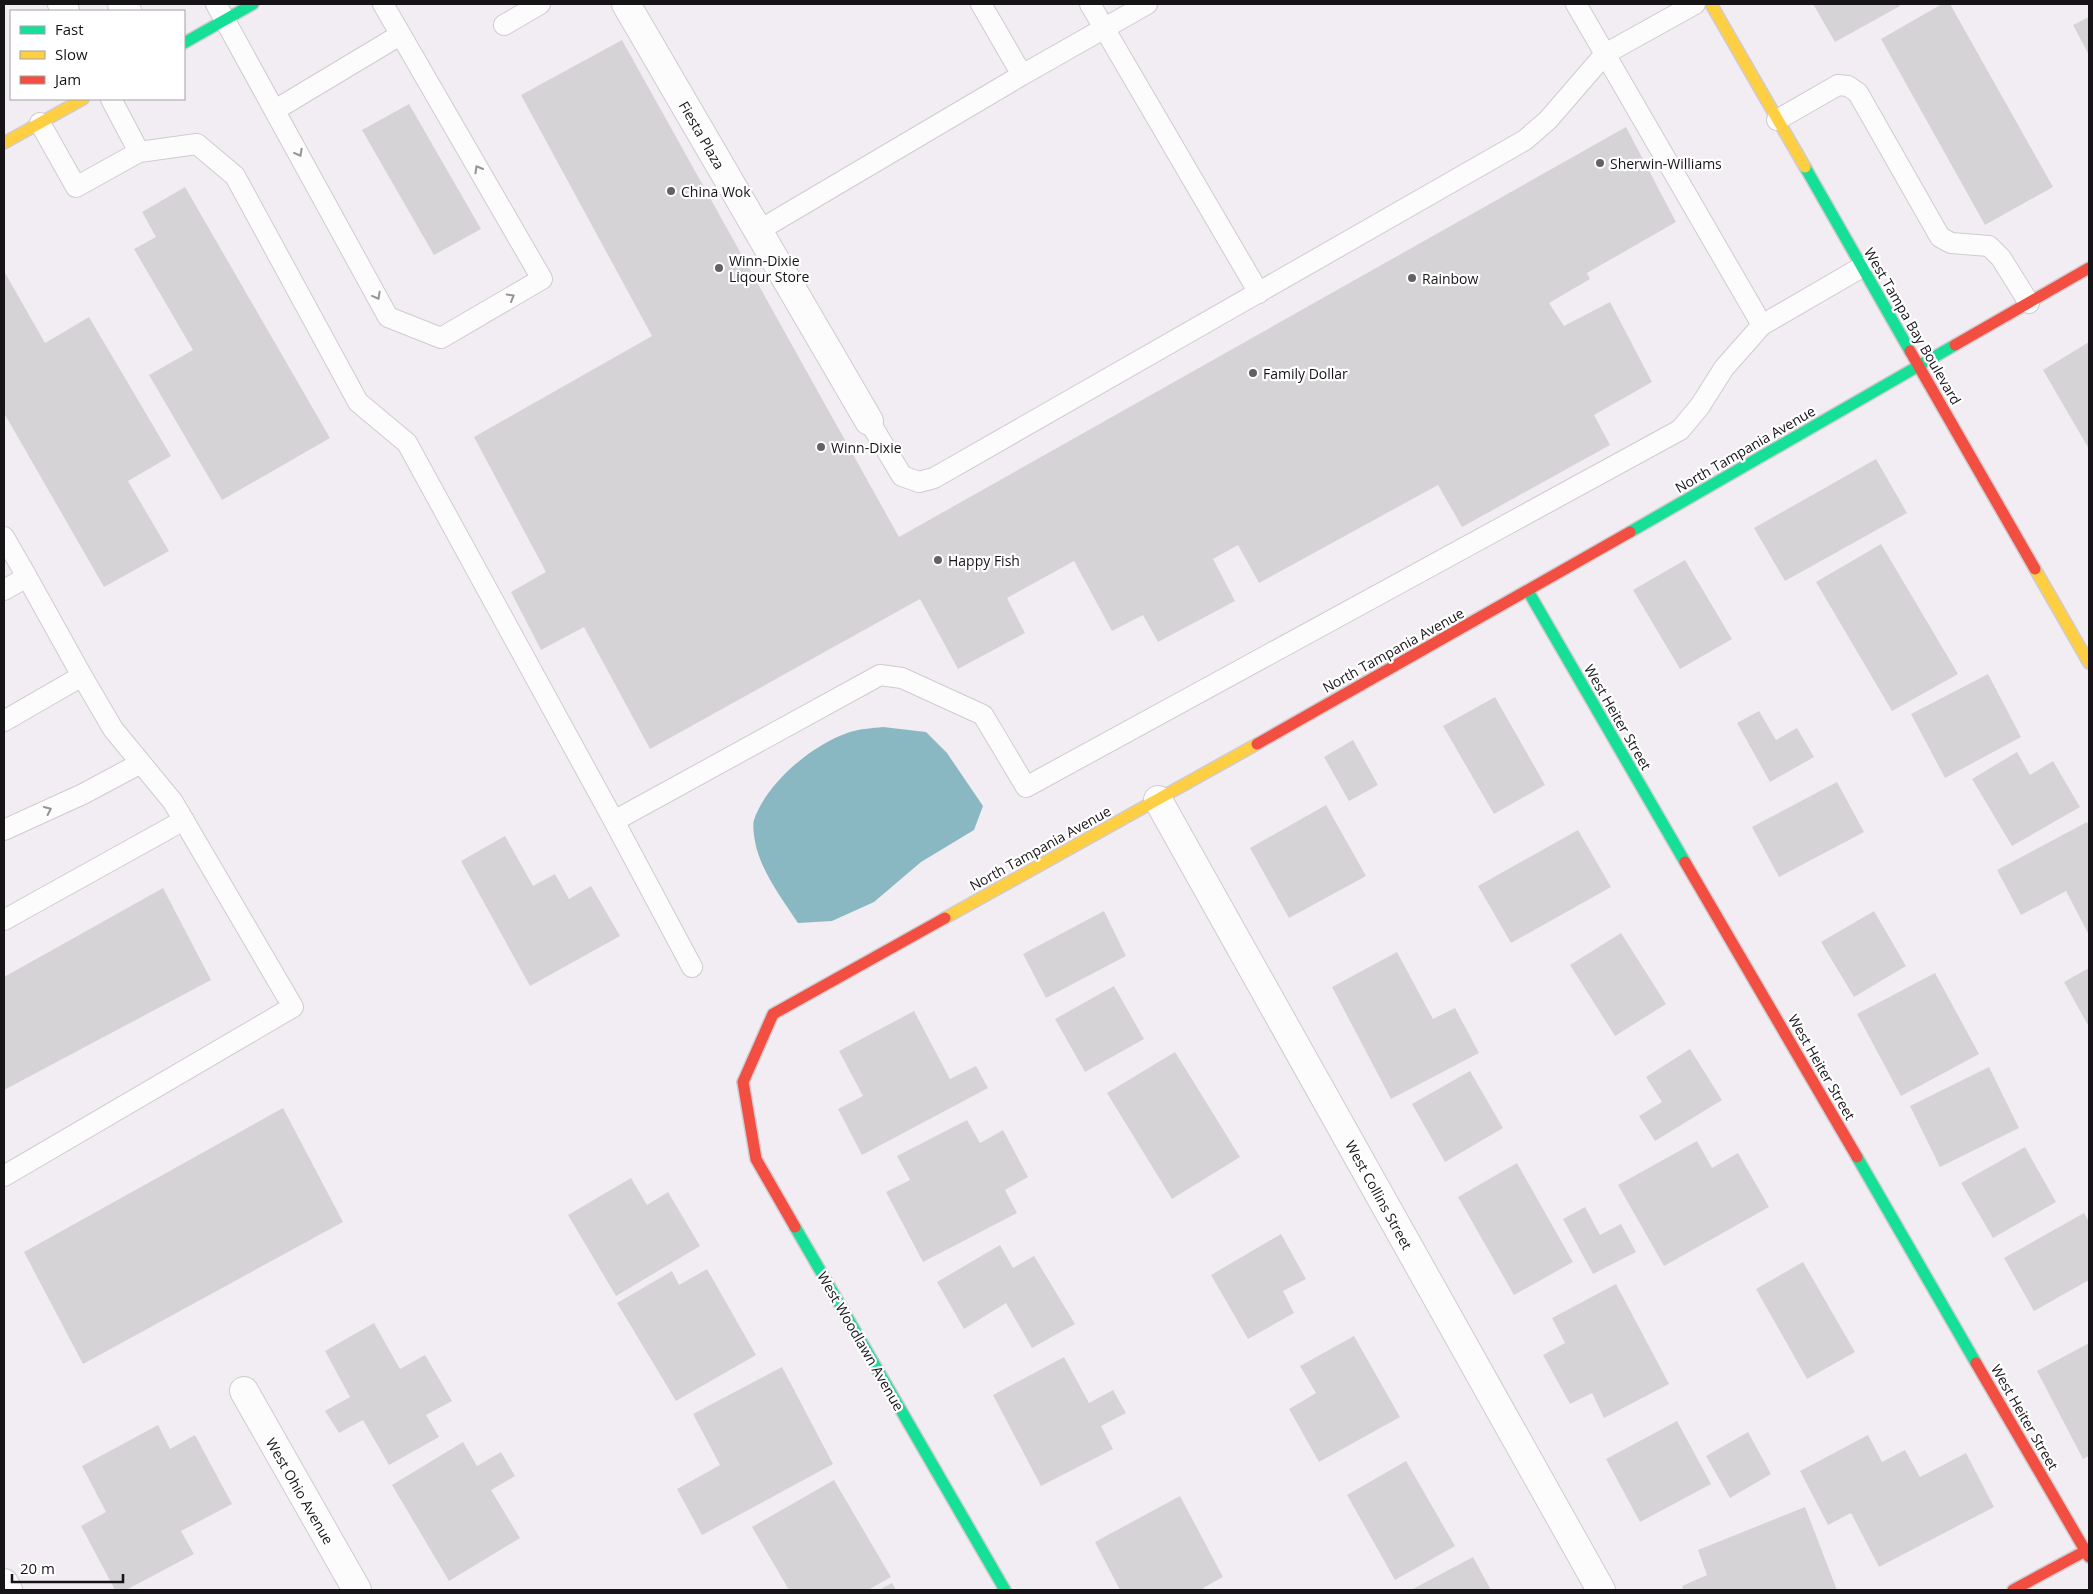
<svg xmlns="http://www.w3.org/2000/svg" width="2093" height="1594" font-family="'Open Sans',sans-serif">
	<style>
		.water { fill: #8ab8c2 }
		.building { fill: #d6d3d6 }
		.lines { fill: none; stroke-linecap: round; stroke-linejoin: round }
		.lane-casing { stroke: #cfcbcf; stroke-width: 22 }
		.street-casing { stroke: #cfcbcf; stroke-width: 30 }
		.fast-casing { stroke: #cfcbcf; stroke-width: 14 }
		.slow-casing { stroke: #cfcbcf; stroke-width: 14 }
		.jam-casing { stroke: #cfcbcf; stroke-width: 14 }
		.lane { stroke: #fdfcfd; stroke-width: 20 }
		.street { stroke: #fdfcfd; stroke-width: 28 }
		.fast { stroke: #16e098; stroke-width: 11 }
		.slow { stroke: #ffcf43; stroke-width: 11 }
		.jam { stroke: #f24e42; stroke-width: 11 }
		.oneway { stroke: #969496 }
		.poi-dot { fill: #646064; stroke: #fff; stroke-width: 2 }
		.labels { text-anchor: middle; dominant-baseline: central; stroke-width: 4.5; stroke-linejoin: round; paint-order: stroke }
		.street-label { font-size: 14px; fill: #171418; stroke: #fff }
		.poi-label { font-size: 14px; fill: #171418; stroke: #fff; text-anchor: start }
	</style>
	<rect width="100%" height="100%" fill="#f2edf2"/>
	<path class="water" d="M 883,727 L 926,732 L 947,753 L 983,806 L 974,830 L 921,862 L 874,902 L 832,921 L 798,923 C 783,900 765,877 757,850 C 755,843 752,827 754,820 C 767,782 813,744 850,732 C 860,729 873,728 883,727 Z"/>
	<path class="building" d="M 1813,4 L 1898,4 L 1900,6 L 1835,42 Z
		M 1942,4 L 1950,4 L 2053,187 L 1985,225 L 1881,39 Z
		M 2089,17 L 2089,55 L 2073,25 Z
		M 622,40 L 899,537 L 1626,127 L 1676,222 L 1587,273 L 1590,279 L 1549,303 L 1564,326 L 1610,302 L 1652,382 L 1594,415 L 1610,445 L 1462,527 L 1438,485 L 1259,583 L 1238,545 L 1213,559 L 1235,601 L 1158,642 L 1143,615 L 1112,631 L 1074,561 L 1007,598 L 1025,633 L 958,669 L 920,599 L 650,749 L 584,627 L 541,650 L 511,592 L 546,572 L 474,437 L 652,336 L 521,95 Z
		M 409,104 L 481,229 L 434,255 L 362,130 Z
		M 185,187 L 330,438 L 222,500 L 149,375 L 193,350 L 134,249 L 156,237 L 142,212 Z
		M 4,271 L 45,343 L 89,317 L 171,456 L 128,481 L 169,551 L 104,587 L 4,413 Z
		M 2089,342 L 2089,449 L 2043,370 Z
		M 1876,459 L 1907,513 L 1785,581 L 1754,528 Z
		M 1881,544 L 1958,674 L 1892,711 L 1816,582 Z
		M 1685,560 L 1732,639 L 1680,669 L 1633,590 Z
		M 1988,674 L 2021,737 L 1945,778 L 1911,714 Z
		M 1495,697 L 1545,785 L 1494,814 L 1443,726 Z
		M 1759,711 L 1776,740 L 1797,728 L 1814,757 L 1770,782 L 1737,723 Z
		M 1353,740 L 1378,785 L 1349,801 L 1324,757 Z
		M 2017,752 L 2030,775 L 2053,761 L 2080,807 L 2012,846 L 1972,779 Z
		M 1837,782 L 1864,832 L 1779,877 L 1752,827 Z
		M 1326,805 L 1366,876 L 1289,918 L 1250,848 Z
		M 2087,822 L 2089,826 L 2089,935 L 2066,891 L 2021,915 L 1997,870 Z
		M 1578,830 L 1611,887 L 1511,943 L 1478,886 Z
		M 505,836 L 533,886 L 555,874 L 569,899 L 591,886 L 620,936 L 530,986 L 461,861 Z
		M 163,888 L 211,980 L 4,1090 L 4,977 Z
		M 1104,911 L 1126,956 L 1046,998 L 1023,954 Z
		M 1874,911 L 1906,966 L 1854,997 L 1821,942 Z
		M 1621,933 L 1666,1004 L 1615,1036 L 1570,965 Z
		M 1397,952 L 1433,1019 L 1455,1008 L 1479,1053 L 1391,1099 L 1332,987 Z
		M 2089,968 L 2089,1027 L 2064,982 Z
		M 1935,973 L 1979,1054 L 1901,1096 L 1857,1014 Z
		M 1114,986 L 1144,1039 L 1085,1072 L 1055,1019 Z
		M 914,1011 L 950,1079 L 976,1066 L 988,1088 L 862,1155 L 838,1109 L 863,1096 L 839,1051 Z
		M 1690,1049 L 1722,1100 L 1655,1141 L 1639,1116 L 1662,1102 L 1646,1077 Z
		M 1175,1052 L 1240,1157 L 1172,1199 L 1107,1093 Z
		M 1989,1067 L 2019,1128 L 1940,1167 L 1910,1106 Z
		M 1470,1071 L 1503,1128 L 1445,1162 L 1412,1104 Z
		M 283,1108 L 343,1222 L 83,1364 L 24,1252 Z
		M 967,1120 L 980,1143 L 1003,1130 L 1028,1177 L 1005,1190 L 1017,1213 L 923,1262 L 886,1192 L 910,1180 L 897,1156 Z
		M 1697,1141 L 1712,1168 L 1738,1153 L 1769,1207 L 1664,1266 L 1618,1185 Z
		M 2025,1147 L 2056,1202 L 1993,1238 L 1961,1183 Z
		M 1517,1163 L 1573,1262 L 1514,1295 L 1458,1197 Z
		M 631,1178 L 647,1205 L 668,1192 L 700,1246 L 616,1296 L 568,1215 Z
		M 1585,1207 L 1600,1235 L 1621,1224 L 1636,1252 L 1593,1274 L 1563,1219 Z
		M 2084,1213 L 2089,1222 L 2089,1280 L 2034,1311 L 2004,1258 Z
		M 1281,1234 L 1306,1279 L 1283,1291 L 1294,1313 L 1248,1339 L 1211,1275 Z
		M 1000,1245 L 1013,1268 L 1034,1256 L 1075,1324 L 1032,1348 L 1006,1303 L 964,1329 L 937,1282 Z
		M 1803,1262 L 1855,1352 L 1807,1379 L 1756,1289 Z
		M 707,1269 L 756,1355 L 676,1401 L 617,1303 L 672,1271 L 679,1285 Z
		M 1616,1284 L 1669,1384 L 1604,1418 L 1592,1393 L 1570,1404 L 1543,1355 L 1565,1343 L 1552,1318 Z
		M 374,1323 L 400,1369 L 425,1355 L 452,1401 L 426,1415 L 439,1437 L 389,1465 L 363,1420 L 339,1433 L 325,1411 L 350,1397 L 325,1351 Z
		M 1354,1336 L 1400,1417 L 1319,1462 L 1289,1409 L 1316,1393 L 1300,1366 Z
		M 2089,1343 L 2089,1456 L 2083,1459 L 2037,1371 Z
		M 1064,1357 L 1089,1403 L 1113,1390 L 1126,1413 L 1101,1426 L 1113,1449 L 1041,1486 L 993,1395 Z
		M 782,1367 L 833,1464 L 702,1535 L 677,1489 L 720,1465 L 693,1414 Z
		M 1677,1421 L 1711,1484 L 1640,1522 L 1606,1459 Z
		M 158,1425 L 170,1449 L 195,1435 L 232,1504 L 181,1531 L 194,1554 L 126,1590 L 115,1590 L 81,1526 L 106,1512 L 82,1466 Z
		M 1748,1432 L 1771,1474 L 1730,1498 L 1706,1456 Z
		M 1868,1435 L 1882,1462 L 1905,1450 L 1920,1477 L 1966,1453 L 1994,1507 L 1879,1567 L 1851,1513 L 1828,1525 L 1800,1471 Z
		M 463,1442 L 477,1466 L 501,1452 L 515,1476 L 491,1490 L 520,1538 L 449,1581 L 392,1485 Z
		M 1406,1461 L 1455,1546 L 1395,1580 L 1347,1495 Z
		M 834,1480 L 891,1577 L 868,1590 L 789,1590 L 752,1527 Z
		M 1180,1496 L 1223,1577 L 1203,1588 L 1204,1590 L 1120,1590 L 1095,1542 Z
		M 1805,1507 L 1837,1590 L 1684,1590 L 1682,1586 L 1707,1575 L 1698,1550 Z
		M 1473,1557 L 1491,1590 L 1411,1590 Z
		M 892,1583 L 896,1590 L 879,1590 Z"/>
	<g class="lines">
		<g class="lane-casing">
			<path id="lane" d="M 216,4 L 388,317 L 441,338 L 542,279 L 383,4
				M 981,4 L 1022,75 L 1147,4
				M 1090,4 L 1259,293
				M 504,25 L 540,4
				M 111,99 L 139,152
				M 275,110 L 400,35
				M 1777,120 L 1838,85 L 1848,86 L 1858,93 L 1940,237 L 1951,243 L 1989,246 L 2001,258 L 2029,303
				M 40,123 L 76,187 L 139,152 L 197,144 L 235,176 L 358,402 L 407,443 L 614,821 L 880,675 L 902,678 L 983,715 L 1026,787 L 1680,430 L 1700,406 L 1724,368 L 1762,325 L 1576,4
				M 758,231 L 1022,75
				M 1762,325 L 1862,267
				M 869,421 L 902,476 L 919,482 L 934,478 L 1525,140 L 1548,120 L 1605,54 L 1695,4
				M 4,537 L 27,577 L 4,590
				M 27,577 L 82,676
				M 4,721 L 82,676 L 113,729 L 173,802 L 293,1007 L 4,1176
				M 614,821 L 692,967
				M 4,830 L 83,794 L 141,763
				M 4,920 L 184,820"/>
		</g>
		<g class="street-casing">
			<path id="street" d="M 62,4 L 65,11
				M 122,4 L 127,11
				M 626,4 L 869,421
				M 1158,800 L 1601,1590
				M 244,1391 L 357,1590
				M 4,1583 L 8,1590"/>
		</g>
		<g class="fast-casing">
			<path id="fast" d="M 184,43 L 253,4
				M 1805,167 L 1910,351
				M 1630,532 L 1955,345
				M 1528,591 L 1685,862
				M 1857,1157 L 1976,1363
				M 795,1227 L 1005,1590"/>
		</g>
		<g class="slow-casing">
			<path id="slow" d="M 1711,4 L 1805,167
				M 4,143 L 83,99
				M 2035,569 L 2089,663
				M 945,918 L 1257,744"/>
		</g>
		<g class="jam-casing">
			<path id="jam" d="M 1955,345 L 2089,268
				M 1910,351 L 2035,569
				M 1257,744 L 1630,532
				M 1685,862 L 1857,1157
				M 795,1227 L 756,1159 L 743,1082 L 773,1014 L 945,918
				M 1976,1363 L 2089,1557
				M 2013,1590 L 2089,1549"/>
		</g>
		<use href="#lane" class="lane"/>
		<use href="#street" class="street"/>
		<use href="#fast" class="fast"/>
		<use href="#slow" class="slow"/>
		<use href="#jam" class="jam"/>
	</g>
	<defs><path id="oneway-chevron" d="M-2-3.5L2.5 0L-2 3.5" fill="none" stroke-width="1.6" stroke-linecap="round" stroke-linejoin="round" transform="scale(1.25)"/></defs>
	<g class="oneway">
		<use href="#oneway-chevron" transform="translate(299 153) rotate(61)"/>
		<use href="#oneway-chevron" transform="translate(478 169) rotate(-120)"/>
		<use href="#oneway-chevron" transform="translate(377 296) rotate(61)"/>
		<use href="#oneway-chevron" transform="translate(511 297) rotate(-30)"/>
		<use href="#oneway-chevron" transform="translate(48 810) rotate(-25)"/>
	</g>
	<g class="poi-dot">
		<circle cx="1600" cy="163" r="5"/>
		<circle cx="671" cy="191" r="5"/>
		<circle cx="719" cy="268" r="5"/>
		<circle cx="1412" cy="278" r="5"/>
		<circle cx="1253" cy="373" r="5"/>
		<circle cx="821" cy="447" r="5"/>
		<circle cx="938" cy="560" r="5"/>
	</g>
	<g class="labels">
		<g class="street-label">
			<text transform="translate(702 135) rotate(60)">Fiesta Plaza</text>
			<text transform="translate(1913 326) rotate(60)">West Tampa Bay Boulevard</text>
			<text transform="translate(1745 449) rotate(-30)">North Tampania Avenue</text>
			<text transform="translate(1393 650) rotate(-29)">North Tampania Avenue</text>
			<text transform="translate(1618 717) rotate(60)">West Heiter Street</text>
			<text transform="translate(1040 848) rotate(-29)">North Tampania Avenue</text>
			<text transform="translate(1822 1067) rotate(60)">West Heiter Street</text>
			<text transform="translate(1379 1195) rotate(61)">West Collins Street</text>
			<text transform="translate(861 1341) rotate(60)">West Woodlawn Avenue</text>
			<text transform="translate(2025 1417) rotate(60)">West Heiter Street</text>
			<text transform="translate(300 1491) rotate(60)">West Ohio Avenue</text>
		</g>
		<g class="poi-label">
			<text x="1610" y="163">Sherwin-Williams</text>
			<text x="681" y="191">China Wok</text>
			<text x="729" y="260">Winn-Dixie<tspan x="729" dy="16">Liqour Store</tspan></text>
			<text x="1422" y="278">Rainbow</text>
			<text x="1263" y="373">Family Dollar</text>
			<text x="831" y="447">Winn-Dixie</text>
			<text x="948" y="560">Happy Fish</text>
		</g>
	</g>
	<rect width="2093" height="1594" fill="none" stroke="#171418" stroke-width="10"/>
	<rect x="10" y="10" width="175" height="90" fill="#ffffff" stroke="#a2a1a3"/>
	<rect x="20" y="26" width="25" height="8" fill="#16e098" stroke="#a2a1a3"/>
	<text x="55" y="35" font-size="15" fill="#171418">Fast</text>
	<rect x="20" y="51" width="25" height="8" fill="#ffcf43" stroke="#a2a1a3"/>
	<text x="55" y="60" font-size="15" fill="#171418">Slow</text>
	<rect x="20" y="76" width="25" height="8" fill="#f24e42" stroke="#a2a1a3"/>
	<text x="55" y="85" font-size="15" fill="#171418">Jam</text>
	<path d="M12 1574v8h111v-8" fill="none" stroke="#171418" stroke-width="2.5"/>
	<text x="20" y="1574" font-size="15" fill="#171418" stroke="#ffffff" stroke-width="4" paint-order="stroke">20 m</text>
</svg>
